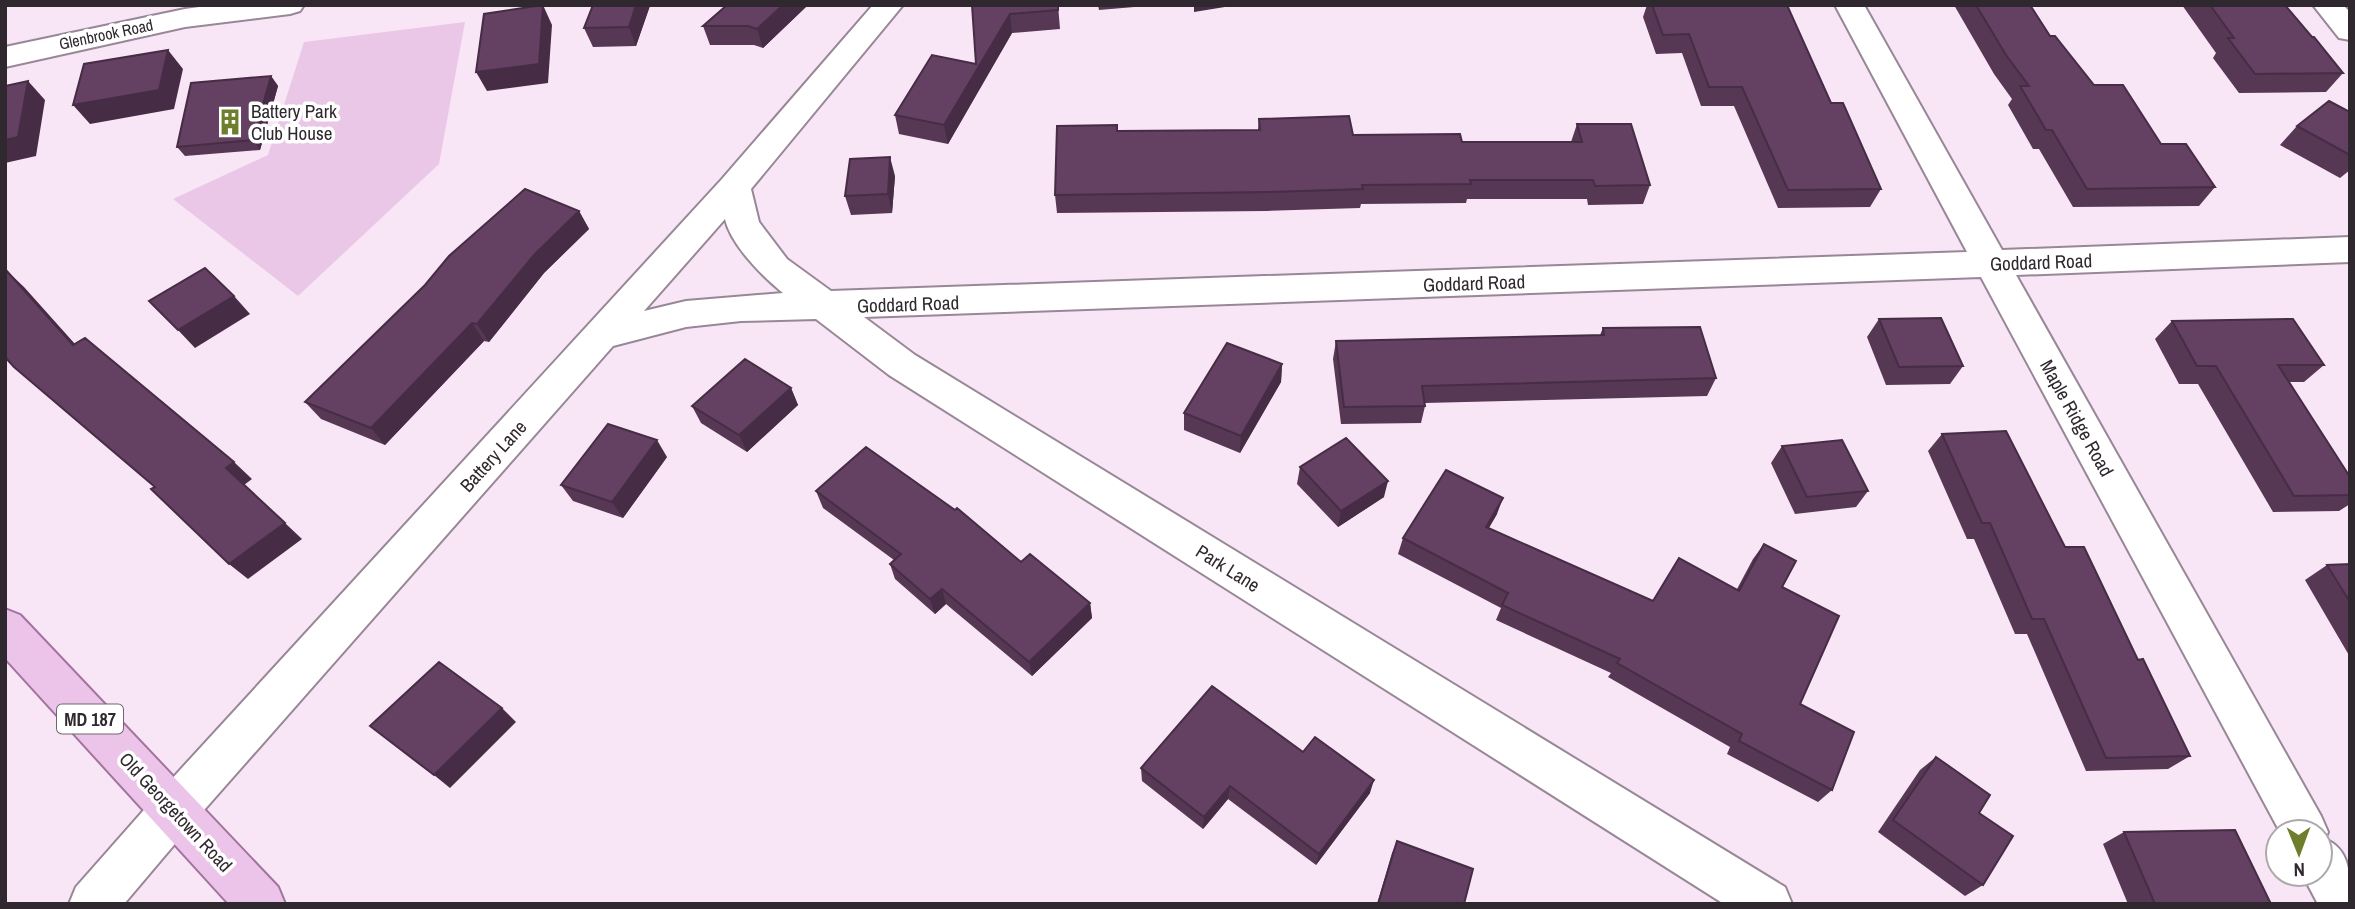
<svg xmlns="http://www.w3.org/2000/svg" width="2355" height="909" font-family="'Archivo Narrow',sans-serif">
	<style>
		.green { fill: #eac7e6 }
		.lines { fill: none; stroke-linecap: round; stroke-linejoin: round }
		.minor-casing { stroke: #988796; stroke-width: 4 }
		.tertiary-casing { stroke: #988796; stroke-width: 4 }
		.primary-casing { stroke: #a2739e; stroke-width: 4 }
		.minor { fill: #fff; fill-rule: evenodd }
		.tertiary { fill: #fff; fill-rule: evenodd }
		.primary { fill: #ecc4e9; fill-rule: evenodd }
		.wall { fill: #563754 }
		.shaded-wall { fill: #462d45 }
		.building { fill: #644062; stroke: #462d45; stroke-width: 2 }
		.labels { text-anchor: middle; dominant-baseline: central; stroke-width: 7; stroke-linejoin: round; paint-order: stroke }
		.far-street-label { font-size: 16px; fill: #2f282e; stroke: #fff }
		.shield { fill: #fff; stroke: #6d686d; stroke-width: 2 }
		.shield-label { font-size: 18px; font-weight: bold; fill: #2f282e }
		.poi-label { font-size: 19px; fill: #2f282e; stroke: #fff; text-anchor: start }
		.street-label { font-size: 19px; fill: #2f282e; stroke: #fff }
	</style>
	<rect width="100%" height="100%" fill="#f8e6f6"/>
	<path class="green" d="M 465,22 L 439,164 L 298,296 L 173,199 L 268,155 L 304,42 Z"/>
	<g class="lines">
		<g class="minor-casing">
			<path id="minor" d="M 213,5 L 304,5 L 300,11 L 290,14 L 185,27 L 5,67 L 5,47 L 185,9 Z
				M 873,5 L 903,5 L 751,189 L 759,222 L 787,259 L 831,291 L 1967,252 L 1835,5 L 1864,5 L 2002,250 L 2350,237 L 2350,262 L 2016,275 L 2321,816 L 2328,832 L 2325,839 C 2352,850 2350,879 2350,904 L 2318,904 L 2302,874 L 2320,874 L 2320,832 L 2280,832 L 1981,277 L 864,317 L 915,355 L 1785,887 L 1792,904 L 1724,904 L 889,375 L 816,319 L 741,321 L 686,327 L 613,346 L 190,826 L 174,832 L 158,826 L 151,810 L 158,794 L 722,179 ZM 725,219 C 731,245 763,277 783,293 L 686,301 L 644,311 Z
				M 2313,5 L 2343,5 L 2350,12 L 2350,40 L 2339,38 Z"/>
		</g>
		<g class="tertiary-casing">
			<path id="tertiary" d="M 174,788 L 190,794 L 197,810 L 190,826 L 124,904 L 69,904 L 76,887 L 158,794 Z"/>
		</g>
		<g class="primary-casing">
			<path id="primary" d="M 5,609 L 20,615 L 278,887 L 285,904 L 229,904 L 5,658 Z"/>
		</g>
		<use href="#minor" class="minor"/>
		<use href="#tertiary" class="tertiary"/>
		<use href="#primary" class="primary"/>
	</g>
	<path class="wall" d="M 593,5 L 650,5 L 636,46 L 593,47 L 584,28 Z
		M 808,5 L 763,48 L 754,45 L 710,45 L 703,26 Z
		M 972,5 L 1058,5 L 1060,29 L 1012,33 L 948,144 L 899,134 L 895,115 L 976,64 Z
		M 1098,5 L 1158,5 L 1099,10 Z
		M 1647,5 L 1787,5 L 1831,103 L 1881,189 L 1870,207 L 1778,208 L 1734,106 L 1701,106 L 1682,53 L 1656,54 L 1643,17 Z
		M 1954,5 L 2030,5 L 2050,36 L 2094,85 L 2161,144 L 2215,187 L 2199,206 L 2073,207 L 2039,149 L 2033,149 L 2008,105 L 2012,99 L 1994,74 Z
		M 2182,5 L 2285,5 L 2343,73 L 2326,92 L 2239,93 L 2213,58 L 2216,53 Z
		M 271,76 L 278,86 L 260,150 L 185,156 L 177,147 Z
		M 2350,112 L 2350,170 L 2340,178 L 2280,145 L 2297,126 Z
		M 1259,119 L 1353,135 L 1462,142 L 1571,142 L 1577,124 L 1650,185 L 1643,204 L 1588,205 L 1587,199 L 1467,199 L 1466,203 L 1361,204 L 1360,208 L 1266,211 L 1057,213 L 1055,195 L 1118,131 L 1258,130 Z
		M 895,176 L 892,213 L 851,215 L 845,196 Z
		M 579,211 L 589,229 L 544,273 L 489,342 L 484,341 L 385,445 L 321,419 L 305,402 Z
		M 1879,319 L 1963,366 L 1950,384 L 1886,385 L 1867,337 Z
		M 2172,321 L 2324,365 L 2304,382 L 2289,382 L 2350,477 L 2350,504 L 2339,511 L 2273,512 L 2198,384 L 2179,384 L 2155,339 Z
		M 1603,328 L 1716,378 L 1707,396 L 1425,403 L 1425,406 L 1421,423 L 1341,424 L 1333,359 L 1336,341 L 1600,335 Z
		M 1282,364 L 1281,382 L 1240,453 L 1184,430 L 1184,413 Z
		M 791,388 L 798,405 L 747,452 L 701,423 L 692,406 Z
		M 1942,434 L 2065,547 L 2138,660 L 2190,756 L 2168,769 L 2086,771 L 2027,634 L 2015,634 L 1974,539 L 1967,539 L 1928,451 Z
		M 1782,446 L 1868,491 L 1856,507 L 1795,514 L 1771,463 Z
		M 667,457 L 623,518 L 573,501 L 561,485 Z
		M 1300,467 L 1384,497 L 1338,527 L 1297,484 Z
		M 816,491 L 1021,562 L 1090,603 L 1092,618 L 1032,676 L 946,604 L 935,614 L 895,579 L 890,564 L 894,560 L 823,508 Z
		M 1497,514 L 1489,528 L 1653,601 L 1737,589 L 1753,559 L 1764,544 L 1782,587 L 1800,704 L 1832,790 L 1818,802 L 1727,754 L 1730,747 L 1608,677 L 1611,673 L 1496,620 L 1501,608 L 1398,554 L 1403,538 Z
		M 2350,564 L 2350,657 L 2305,580 L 2327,565 Z
		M 1303,752 L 1370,793 L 1316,865 L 1228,799 L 1203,829 L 1142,781 L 1141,768 Z
		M 1936,757 L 1983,885 L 1965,896 L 1878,832 L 1920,770 Z
		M 2124,832 L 2271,904 L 2128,904 L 2103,844 Z
		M 1397,841 L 1464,904 L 1377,904 L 1392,853 Z"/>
	<path class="shaded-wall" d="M 543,5 L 552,25 L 548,83 L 487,91 L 476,72 Z
		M 636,5 L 650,6 L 636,46 L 629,27 Z
		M 783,5 L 808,5 L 763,48 L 757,29 Z
		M 1194,5 L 1231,5 L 1231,6 L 1194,12 Z
		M 1010,14 L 1012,33 L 948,144 L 944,125 Z
		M 168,50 L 183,69 L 174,109 L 90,124 L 73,105 Z
		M 271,76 L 278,86 L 260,150 L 253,140 Z
		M 28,81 L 45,100 L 36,156 L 5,163 L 5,140 Z
		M 890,157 L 895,176 L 892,213 L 888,194 Z
		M 579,211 L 589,229 L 544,273 L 489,342 L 477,324 L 534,255 Z
		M 5,269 L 24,287 L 92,363 L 73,345 Z
		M 234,296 L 250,314 L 195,348 L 178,330 Z
		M 472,323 L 484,341 L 385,445 L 371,428 Z
		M 1282,364 L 1281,382 L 1240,453 L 1241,436 Z
		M 791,388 L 798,405 L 747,452 L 739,435 Z
		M 657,440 L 667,457 L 623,518 L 612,502 Z
		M 234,462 L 252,479 L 244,485 L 226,468 Z
		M 1388,481 L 1384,497 L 1338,527 L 1341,511 Z
		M 1503,498 L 1497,514 L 1480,542 L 1486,527 Z
		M 285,523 L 302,539 L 248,579 L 229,564 Z
		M 942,589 L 946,604 L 935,614 L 930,599 Z
		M 1090,603 L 1092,618 L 1032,676 L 1029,662 Z
		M 502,708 L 516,722 L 450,788 L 434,775 Z
		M 1374,780 L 1370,793 L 1316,865 L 1319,854 Z
		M 1230,786 L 1228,799 L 1203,829 L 1204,817 Z"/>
	<path class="building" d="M 543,5 L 539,64 L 476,72 L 484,14 Z
		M 593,5 L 636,5 L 629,27 L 584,28 Z
		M 727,5 L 783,5 L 757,29 L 748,26 L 703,26 Z
		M 972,5 L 1058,5 L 1058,10 L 1010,14 L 944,125 L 895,115 L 932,55 L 976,64 Z
		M 1652,5 L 1787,5 L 1831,103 L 1843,103 L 1881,189 L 1788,190 L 1742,87 L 1709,87 L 1689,34 L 1663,35 Z
		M 1976,5 L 2030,5 L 2050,36 L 2055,36 L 2094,85 L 2123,85 L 2161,144 L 2186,144 L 2215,187 L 2087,189 L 2052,130 L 2046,130 L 2020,86 L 2029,86 L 2006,55 Z
		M 2210,5 L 2285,5 L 2312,37 L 2314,37 L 2343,73 L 2255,74 L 2228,38 L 2234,38 Z
		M 168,50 L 159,90 L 73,105 L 84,64 Z
		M 271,76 L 253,140 L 177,147 L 191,83 Z
		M 28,81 L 18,137 L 5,140 L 5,86 Z
		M 2329,101 L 2350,112 L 2350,155 L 2297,126 Z
		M 1349,116 L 1353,135 L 1460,134 L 1462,142 L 1582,142 L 1577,124 L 1631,124 L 1650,185 L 1595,186 L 1593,180 L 1470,180 L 1471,184 L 1362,185 L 1363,189 L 1267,192 L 1055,195 L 1057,126 L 1117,125 L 1117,131 L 1260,130 L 1259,119 Z
		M 890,157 L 888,194 L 845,196 L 850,159 Z
		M 525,189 L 579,211 L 534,255 L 477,324 L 472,323 L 371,428 L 305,402 L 425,285 L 449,256 Z
		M 205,268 L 234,296 L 178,330 L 149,301 Z
		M 5,269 L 73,345 L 85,338 L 234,462 L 226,468 L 285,523 L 229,564 L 151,489 L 155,487 L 14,367 L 5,357 Z
		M 1941,318 L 1963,366 L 1899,367 L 1879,319 Z
		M 2293,319 L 2324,365 L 2278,365 L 2350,477 L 2350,495 L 2294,496 L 2216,366 L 2197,366 L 2172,321 Z
		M 1700,327 L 1716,378 L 1422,386 L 1425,406 L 1344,407 L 1336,341 L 1604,335 L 1603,328 Z
		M 1227,343 L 1282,364 L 1241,436 L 1184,413 Z
		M 745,359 L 791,388 L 739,435 L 692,406 Z
		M 608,424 L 657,440 L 612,502 L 561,485 Z
		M 2006,431 L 2065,547 L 2084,547 L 2138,660 L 2143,659 L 2190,756 L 2106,758 L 2044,619 L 2032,619 L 1990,523 L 1982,523 L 1942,434 Z
		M 1346,438 L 1388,481 L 1341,511 L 1300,467 Z
		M 1842,440 L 1868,491 L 1807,497 L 1782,446 Z
		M 866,447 L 955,510 L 957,508 L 1021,562 L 1030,554 L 1090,603 L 1029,662 L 942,589 L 930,599 L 890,564 L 901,554 L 816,491 Z
		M 1446,470 L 1503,498 L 1486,527 L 1653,601 L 1679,558 L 1739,591 L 1764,544 L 1796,561 L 1782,587 L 1839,616 L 1800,704 L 1854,732 L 1832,790 L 1739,741 L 1742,734 L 1617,663 L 1620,659 L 1502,605 L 1508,593 L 1403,538 Z
		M 2350,564 L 2350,602 L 2327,565 Z
		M 439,662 L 502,708 L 434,775 L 370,726 Z
		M 1212,686 L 1303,752 L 1315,737 L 1374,780 L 1319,854 L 1230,786 L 1204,817 L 1141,768 Z
		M 1936,757 L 1990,795 L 1979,813 L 2013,836 L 1983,885 L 1893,820 Z
		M 2235,830 L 2271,904 L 2155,904 L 2124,832 Z
		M 1397,841 L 1473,869 L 1464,904 L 1378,904 Z"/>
	<defs>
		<g id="building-bare" transform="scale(2.1)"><path d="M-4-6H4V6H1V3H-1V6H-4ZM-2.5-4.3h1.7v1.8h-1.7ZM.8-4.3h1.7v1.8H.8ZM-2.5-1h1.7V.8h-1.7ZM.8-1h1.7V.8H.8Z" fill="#6f7e2c" stroke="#fff" stroke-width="2.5" paint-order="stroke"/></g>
	</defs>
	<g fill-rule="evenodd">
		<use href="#building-bare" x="230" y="122"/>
	</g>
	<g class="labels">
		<g class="far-street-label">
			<text transform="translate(106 34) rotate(-12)">Glenbrook Road</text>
		</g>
		<rect class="shield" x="57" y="704.5" width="66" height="29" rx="5"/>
		<g class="shield-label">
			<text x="90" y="719">MD 187</text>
		</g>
		<g class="poi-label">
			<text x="251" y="111">Battery Park<tspan x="251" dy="22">Club House</tspan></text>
		</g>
		<g class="street-label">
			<text transform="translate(2041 262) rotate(-2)">Goddard Road</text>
			<text transform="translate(1474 283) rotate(-2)">Goddard Road</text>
			<text transform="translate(908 304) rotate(-2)">Goddard Road</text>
			<text transform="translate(2077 418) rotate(61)">Maple Ridge Road</text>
			<text transform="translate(493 456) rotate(-48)">Battery Lane</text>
			<text transform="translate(1228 568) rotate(32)">Park Lane</text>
			<text transform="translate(176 812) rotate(47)">Old Georgetown Road</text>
		</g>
	</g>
	<rect width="2355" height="909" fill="none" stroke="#2f282e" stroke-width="14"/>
	<g transform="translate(2299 853) rotate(179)"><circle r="33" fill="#ffffff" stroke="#aca9ab" stroke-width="2"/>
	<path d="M0-5L12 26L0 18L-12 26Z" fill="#6f7e2c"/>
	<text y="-10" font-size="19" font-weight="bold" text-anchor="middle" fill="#2f282e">N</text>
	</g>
</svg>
